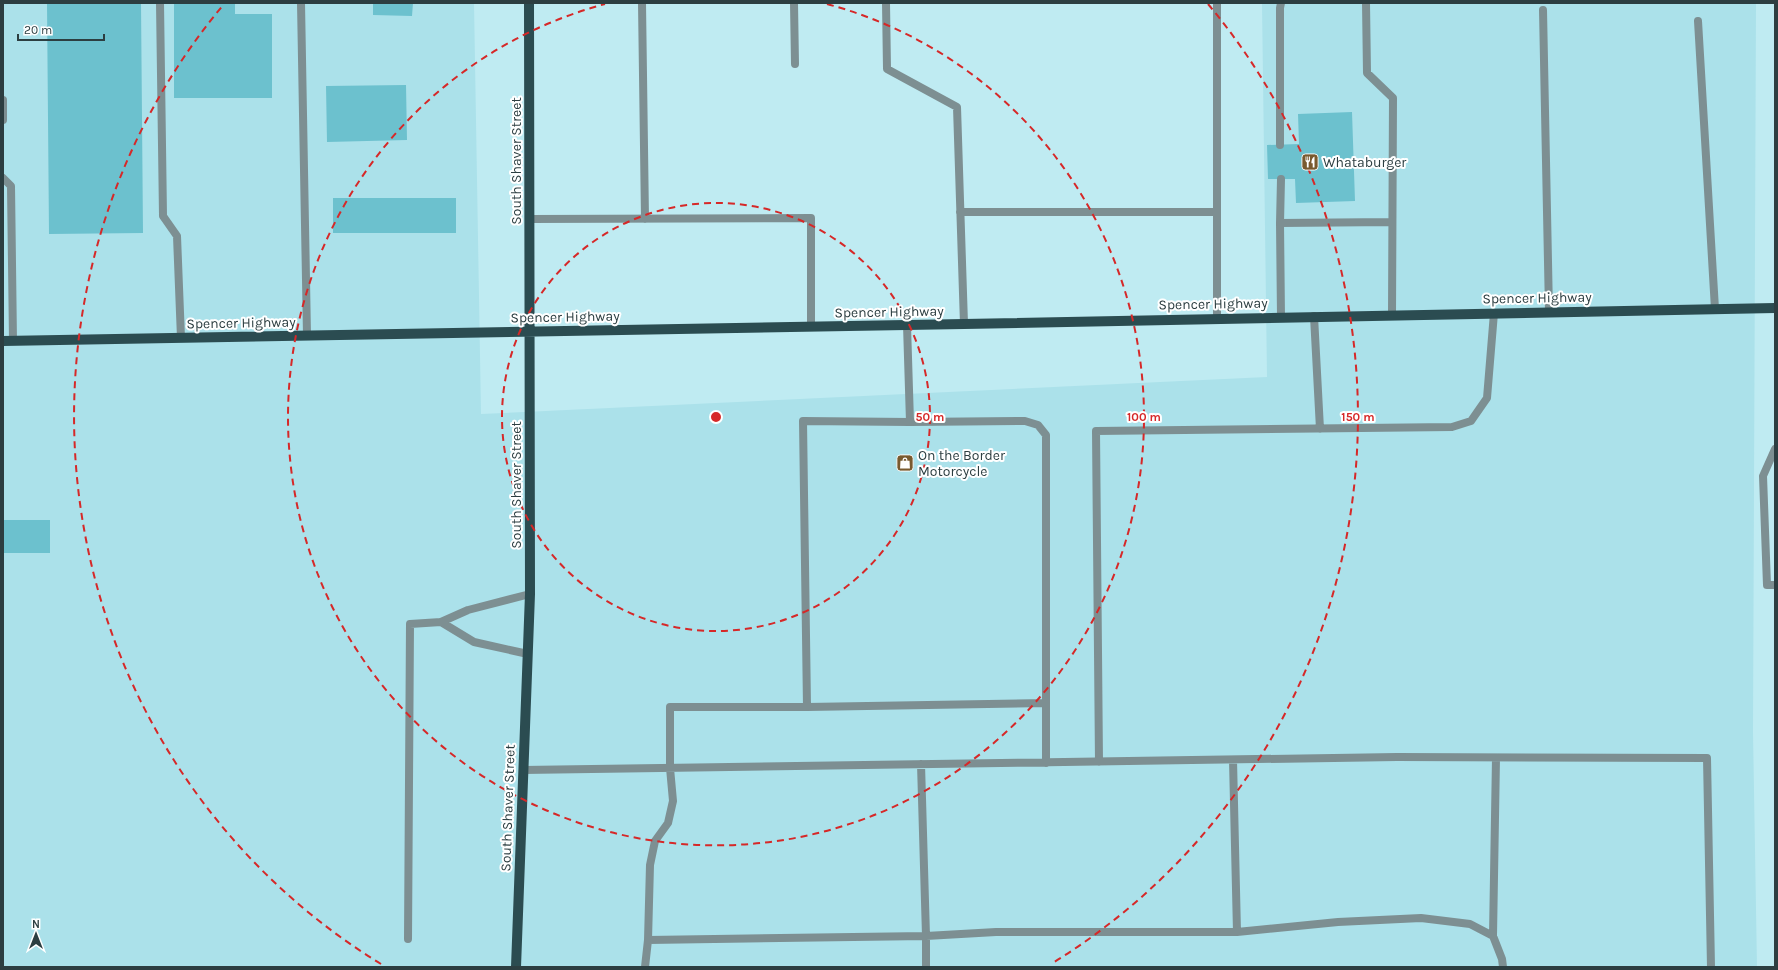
<svg xmlns="http://www.w3.org/2000/svg" width="1778" height="970" font-family="Karla,sans-serif">
	<style>
		.built { fill: #abe1ea }
		.building { fill: #6cc1ce }
		.lines { fill: none; stroke-linecap: round; stroke-linejoin: round }
		.lane { stroke: #7d8f92; stroke-width: 8 }
		.primary { stroke: #2b4c51; stroke-width: 10 }
		.ring { fill: none; stroke: #d62828; stroke-width: 2; stroke-dasharray: 7 5 }
		.labels { text-anchor: middle; dominant-baseline: central; stroke-width: 4; stroke-linejoin: round; paint-order: stroke }
		.street-label { font-size: 14px; fill: #2c3e41; stroke: #fff }
		.poi-label { font-size: 14px; fill: #2c3e41; stroke: #fff; text-anchor: start }
		.centre { fill: #d62828; stroke: #fff; stroke-width: 2 }
		.ring-label { font-size: 12px; text-anchor: middle; font-weight: bold; fill: #d62828; stroke: #fff; stroke-width: 4; stroke-linejoin: round; paint-order: stroke }
	</style>
	<rect width="100%" height="100%" fill="#bfebf2"/>
	<path class="built" d="M 3,3 L 474,3 L 481,414 L 1267,377 L 1262,3 L 1756,3 L 1753,732 L 1757,967 L 3,967 Z"/>
	<path class="building" d="M 47,3 L 141,3 L 143,233 L 49,234 Z
		M 174,3 L 235,3 L 235,14 L 272,14 L 272,98 L 174,98 Z
		M 373,3 L 413,3 L 412,16 L 373,15 Z
		M 406,85 L 407,140 L 327,142 L 326,86 Z
		M 1352,112 L 1355,201 L 1296,203 L 1295,179 L 1268,179 L 1267,145 L 1299,144 L 1298,114 Z
		M 333,198 L 456,198 L 456,233 L 333,233 Z
		M 3,520 L 50,520 L 50,553 L 3,553 Z"/>
	<g class="lines">
		<path class="lane" d="M 160,3 L 163,216 L 177,236 L 181,338
			M 301,3 L 307,335
			M 642,3 L 645,219
			M 794,3 L 795,64
			M 886,3 L 887,69 L 957,107 L 964,324
			M 1366,3 L 1367,73 L 1393,98 L 1392,315
			M 1543,10 L 1549,312
			M 1698,21 L 1715,309
			M 3,100 L 3,120
			M 1280,145 L 1280,8 L 1281,3
			M 3,178 L 11,186 L 13,341
			M 960,212 L 1217,212
			M 530,219 L 811,218 L 811,327
			M 1280,223 L 1281,179
			M 1314,316 L 1320,429
			M 1281,317 L 1280,223 L 1392,222
			M 1217,318 L 1217,3
			M 907,325 L 910,422 L 1025,421 L 1038,425 L 1046,435 L 1046,763
			M 1775,449 L 1763,476 L 1767,585 L 1775,585
			M 441,622 L 474,642 L 528,654
			M 807,707 L 803,421 L 910,422
			M 1099,762 L 1096,431 L 1452,427 L 1471,421 L 1487,398 L 1494,313
			M 523,770 L 1397,757 L 1707,758 L 1711,967
			M 1237,932 L 1338,922 L 1421,918 L 1470,924 L 1493,936 L 1502,959 L 1503,967
			M 1493,936 L 1496,758
			M 408,939 L 410,624 L 441,622 L 468,610 L 530,594
			M 648,940 L 926,936 L 921,764
			M 645,967 L 648,940 L 650,865 L 655,841 L 668,823 L 673,801 L 670,768 L 670,707 L 807,707 L 1046,703
			M 926,967 L 926,936 L 996,932 L 1237,932 L 1233,760"/>
		<path class="primary" d="M 3,341 L 964,324 L 1775,308
			M 516,967 L 530,594 L 529,3"/>
	</g>
	<g class="ring">
		<circle cx="716" cy="417" r="214"/>
		<path d="M827 4A428 428 0 1 1 605 4"/>
		<path d="M381 964A642 642 0 0 1 224 4M1208 4A642 642 0 0 1 1051 964"/>
	</g>
	<defs>
		<g id="restaurant-square" transform="scale(0.9)"><rect x="-9" y="-9" width="18" height="18" rx="4" fill="#795a2f" stroke="#fff"/><path d="M-5-6h1v4h1v-4h1v4h1v-4h1v5L-1.5 .5V6h-2V.5L-5-1ZM5-6V6H3V1.5H1.5Q1.5-4 5-6Z" fill="#fff"/></g>
		<g id="shop-square" transform="scale(0.9)"><rect x="-9" y="-9" width="18" height="18" rx="4" fill="#795a2f" stroke="#fff"/><path d="M-5-2.5h2.3a2.7 3.5 0 0 1 5.4 0H5L5.5 6h-11ZM-1.5-2.5h3a1.5 2.3 0 0 0-3 0Z" fill="#fff"/></g>
	</defs>
	<g fill-rule="evenodd">
		<use href="#restaurant-square" x="1310" y="162"/>
		<use href="#shop-square" x="905" y="463"/>
	</g>
	<g class="labels">
		<g class="street-label">
			<text transform="translate(516 161) rotate(-90)">South Shaver Street</text>
			<text transform="translate(1537 298) rotate(-1)">Spencer Highway</text>
			<text transform="translate(1213 304) rotate(-1)">Spencer Highway</text>
			<text transform="translate(889 312) rotate(-1)">Spencer Highway</text>
			<text transform="translate(565 317) rotate(-1)">Spencer Highway</text>
			<text transform="translate(241 323) rotate(-1)">Spencer Highway</text>
			<text transform="translate(516 485) rotate(-90)">South Shaver Street</text>
			<text transform="translate(508 808) rotate(-88)">South Shaver Street</text>
		</g>
		<g class="poi-label">
			<text x="1323" y="162">Whataburger</text>
			<text x="918" y="455">On the Border<tspan x="918" dy="16">Motorcycle</tspan></text>
		</g>
	</g>
	<circle cx="716" cy="417" r="6" class="centre"/>
	<g class="ring-label">
		<text x="930" y="421">50 m</text>
		<text x="1144" y="421">100 m</text>
		<text x="1358" y="421">150 m</text>
	</g>
	<rect width="1778" height="970" fill="none" stroke="#2c3e41" stroke-width="8"/>
	<g transform="translate(36 934)" stroke="#ffffff" stroke-width="3" paint-order="stroke">
	<path d="M0-3L7 15L0 10L-7 15Z" fill="#2c3e41"/>
	<text y="-6" font-size="11" font-weight="bold" text-anchor="middle" fill="#2c3e41">N</text>
	</g>
	<path d="M18 34v6h86v-6" fill="none" stroke="#2c3e41" stroke-width="2"/>
	<text x="24" y="34" font-size="12" fill="#2c3e41" stroke="#ffffff" stroke-width="3" paint-order="stroke">20 m</text>
</svg>
